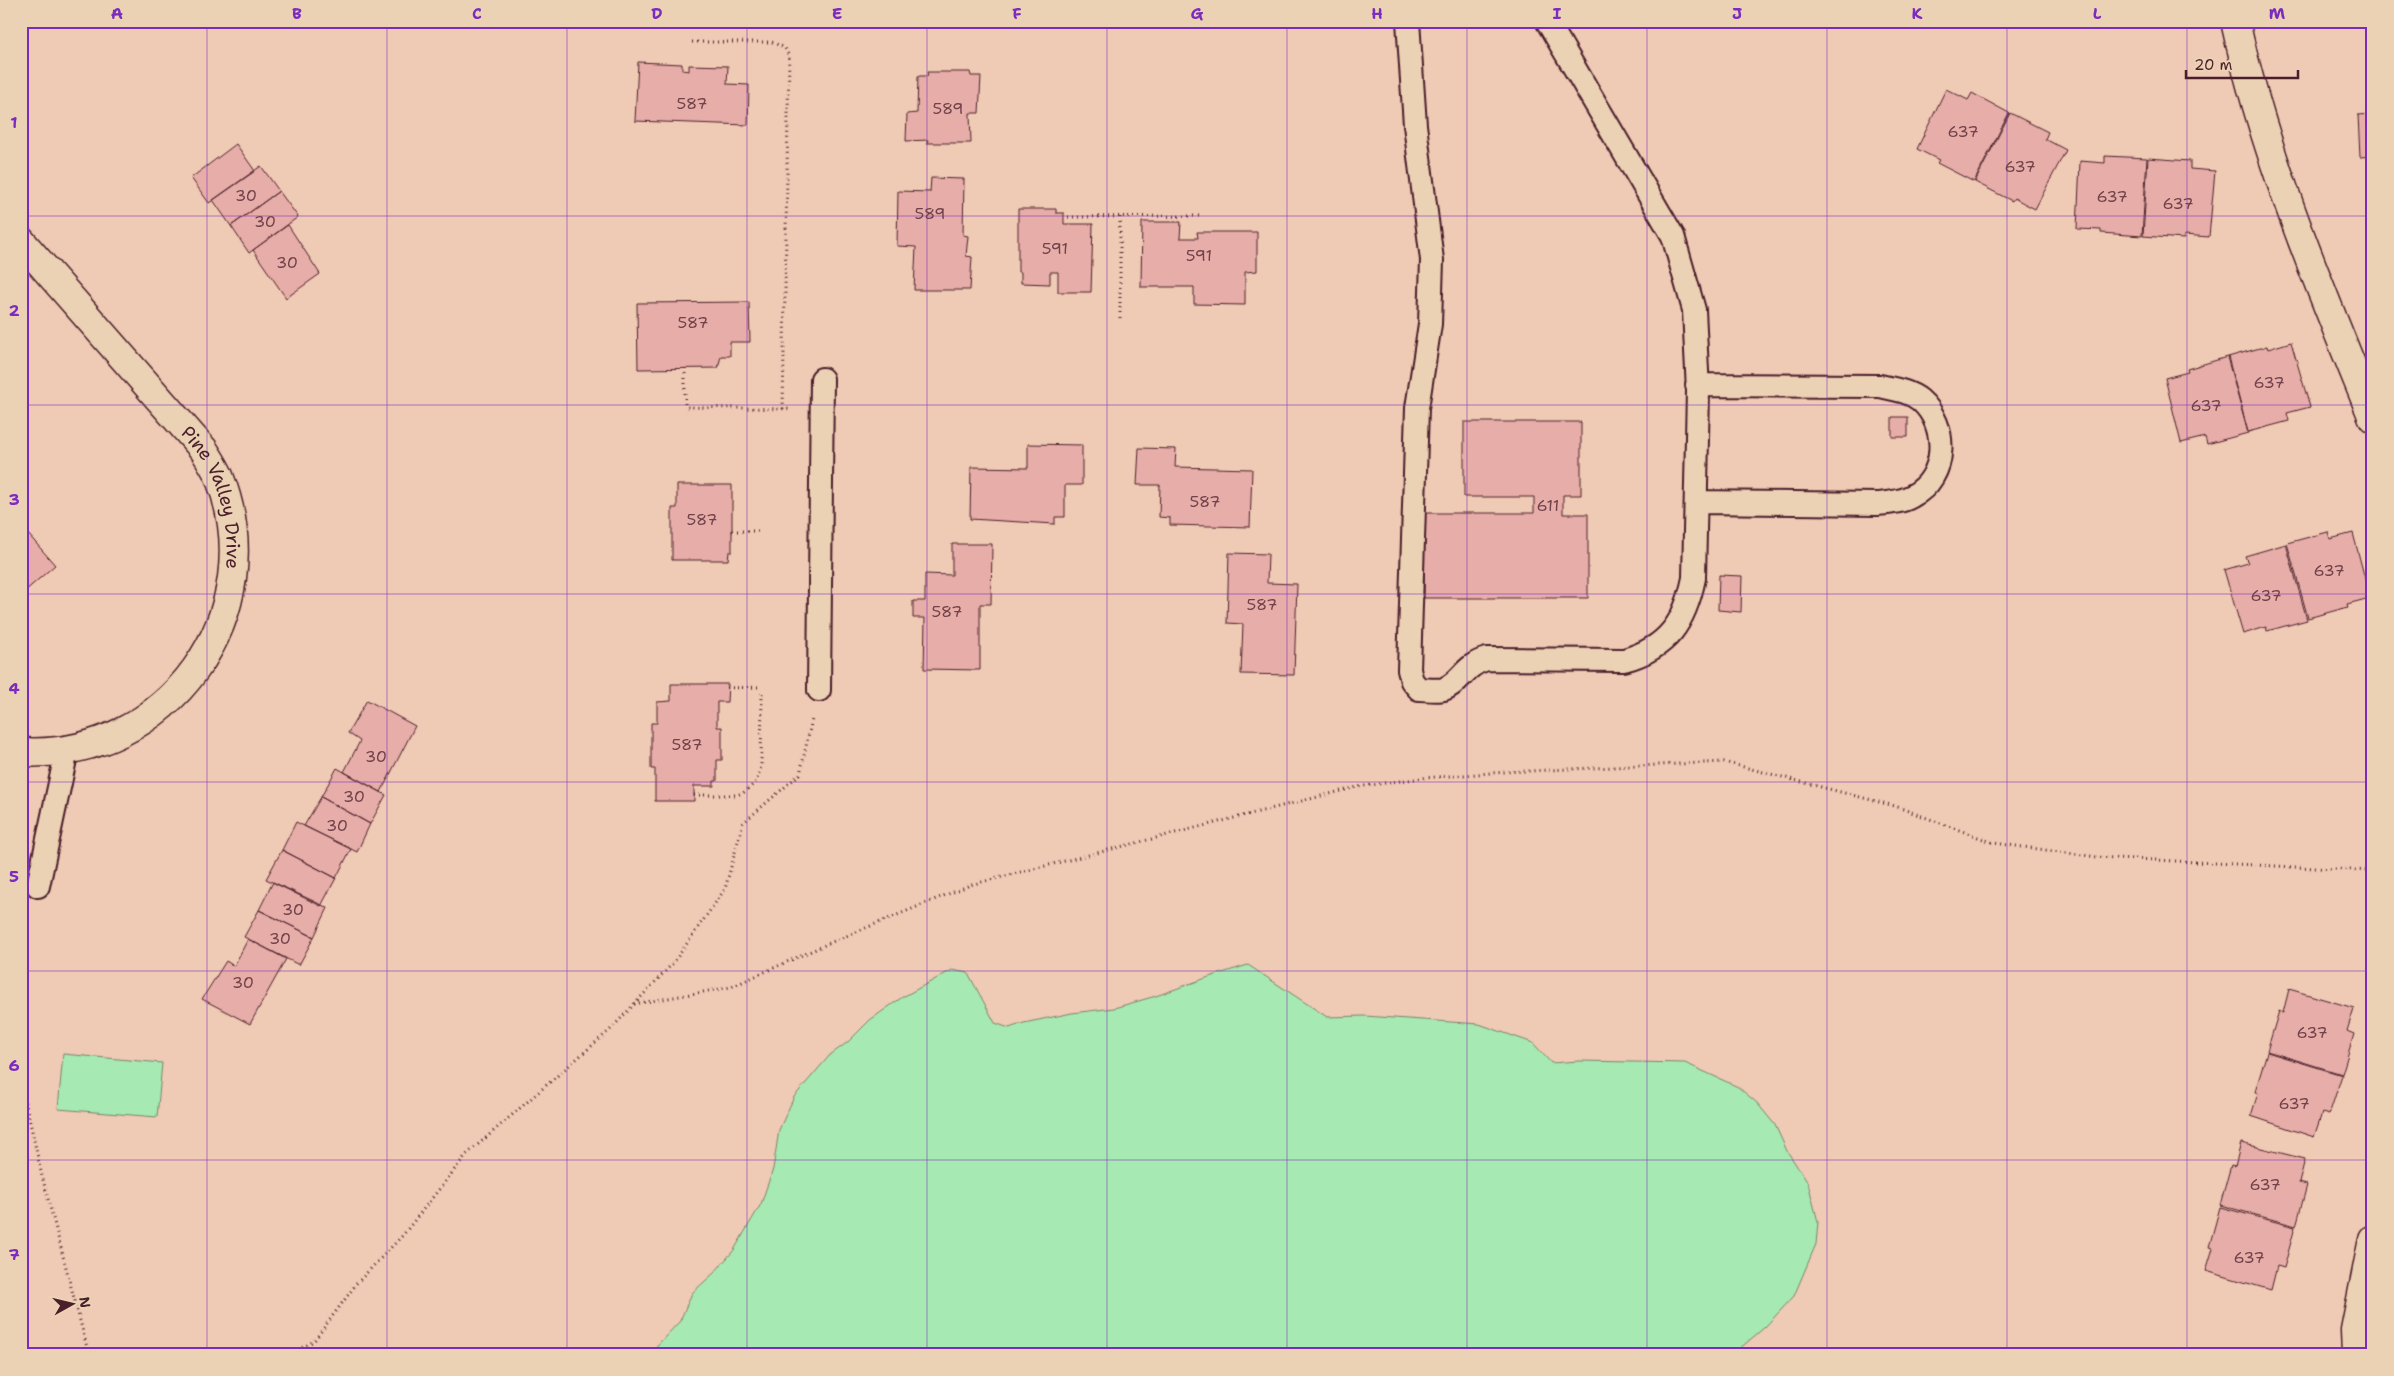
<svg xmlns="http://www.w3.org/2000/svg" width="2394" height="1376" font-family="'Shantell Sans',sans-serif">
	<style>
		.green { fill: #a7e9b2; stroke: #78846e }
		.building { fill: #e7ada8; stroke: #4a1f2b }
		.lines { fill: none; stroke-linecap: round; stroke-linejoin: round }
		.lane-casing { stroke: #4a1f2b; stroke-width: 26 }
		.street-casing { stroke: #4a1f2b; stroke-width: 31 }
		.path { stroke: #4a1f2b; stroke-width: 3; stroke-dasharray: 1 4; stroke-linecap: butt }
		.lane { stroke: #ecd2b4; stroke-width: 22 }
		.street { stroke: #ecd2b4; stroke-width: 28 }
		.grid { fill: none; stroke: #7b2cbf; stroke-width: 1; stroke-opacity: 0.55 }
		.labels { text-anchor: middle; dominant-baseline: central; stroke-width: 4; stroke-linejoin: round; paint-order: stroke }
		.number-label { font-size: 16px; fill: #71424a }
		.street-label { font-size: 19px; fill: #4a1f2b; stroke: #ecd2b4 }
		.neatline { fill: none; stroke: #7b2cbf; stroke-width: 2 }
		.grid-label { font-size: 16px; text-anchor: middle; font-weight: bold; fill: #7b2cbf }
	</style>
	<rect width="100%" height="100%" fill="#efcab4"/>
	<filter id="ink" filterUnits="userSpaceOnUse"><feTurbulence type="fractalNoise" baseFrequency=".02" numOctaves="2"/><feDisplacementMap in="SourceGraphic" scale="10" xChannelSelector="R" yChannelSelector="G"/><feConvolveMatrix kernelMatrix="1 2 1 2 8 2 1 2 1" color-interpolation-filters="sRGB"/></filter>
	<g filter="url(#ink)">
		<path class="green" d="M 1248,965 L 1327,1017 L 1365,1016 L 1479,1024 L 1533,1043 L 1551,1063 L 1579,1061 L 1685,1063 L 1738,1087 L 1757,1103 L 1775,1125 L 1787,1151 L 1808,1183 L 1818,1222 L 1816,1244 L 1794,1296 L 1765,1327 L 1732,1355 L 648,1355 L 680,1321 L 692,1293 L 714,1273 L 734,1250 L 761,1204 L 773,1169 L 779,1130 L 794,1097 L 830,1055 L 848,1042 L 870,1020 L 901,998 L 952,970 L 968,973 L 995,1023 L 1009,1028 L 1024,1023 L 1072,1013 L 1114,1008 L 1156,996 L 1209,977 Z
			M 63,1054 L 162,1063 L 157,1117 L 58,1109 Z"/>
		<path class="building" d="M 638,62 L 682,64 L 682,70 L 689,71 L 689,65 L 728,66 L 727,84 L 749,85 L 748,125 L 635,121 Z
			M 927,72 L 970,72 L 971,76 L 981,76 L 979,113 L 970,113 L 971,143 L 927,143 L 928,140 L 906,141 L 907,114 L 917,113 L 918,76 L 928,76 Z
			M 1946,89 L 1968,100 L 1972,93 L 2009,113 L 1974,182 L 1937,163 L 1939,160 L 1917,149 Z
			M 2010,113 L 2048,132 L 2045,139 L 2066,150 L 2035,209 L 2014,198 L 2012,201 L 1975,182 Z
			M 2373,114 L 2373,156 L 2360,157 L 2358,115 Z
			M 236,144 L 255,171 L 209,203 L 191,178 Z
			M 2105,156 L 2147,158 L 2142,236 L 2101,233 L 2101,230 L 2077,229 L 2080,161 L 2105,163 Z
			M 2148,158 L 2190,161 L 2190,169 L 2215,171 L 2209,237 L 2184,235 L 2184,239 L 2143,236 Z
			M 261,166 L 279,191 L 231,226 L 213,200 Z
			M 931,178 L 964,179 L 963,235 L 968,236 L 966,256 L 972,257 L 970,290 L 914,290 L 916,247 L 897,246 L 898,191 L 930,192 Z
			M 279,191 L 298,217 L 249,253 L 231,226 Z
			M 1018,209 L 1056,209 L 1056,213 L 1064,213 L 1064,224 L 1093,224 L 1091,292 L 1058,292 L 1058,272 L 1050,272 L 1050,284 L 1021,283 L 1021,272 L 1018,272 Z
			M 1142,222 L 1181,222 L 1180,238 L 1198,238 L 1197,232 L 1257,232 L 1257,271 L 1245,272 L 1245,305 L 1194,304 L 1194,287 L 1141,287 Z
			M 288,225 L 320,274 L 286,298 L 253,250 Z
			M 749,302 L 750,342 L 730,342 L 730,356 L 721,356 L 718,368 L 638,369 L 637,303 Z
			M 2291,342 L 2310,407 L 2287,413 L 2289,421 L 2248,432 L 2228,357 L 2267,346 L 2268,349 Z
			M 2227,357 L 2248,433 L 2207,444 L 2205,437 L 2181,443 L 2165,378 L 2188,372 L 2187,369 Z
			M 1892,417 L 1908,417 L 1908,437 L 1892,437 Z
			M 1464,422 L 1581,422 L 1581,495 L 1563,495 L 1563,514 L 1588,514 L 1588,598 L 1424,598 L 1425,513 L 1534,513 L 1534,497 L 1464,497 Z
			M 1028,444 L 1082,445 L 1082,485 L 1065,485 L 1065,517 L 1055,517 L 1055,524 L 970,519 L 971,467 L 1028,468 Z
			M 1139,448 L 1176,449 L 1175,467 L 1252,469 L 1250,527 L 1170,525 L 1170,518 L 1159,517 L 1160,485 L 1137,485 Z
			M 677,485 L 732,485 L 732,552 L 729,552 L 728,560 L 672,560 L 672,508 L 677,508 Z
			M 21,526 L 55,565 L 24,592 L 21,588 Z
			M 2328,532 L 2330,539 L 2353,533 L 2370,598 L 2347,604 L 2348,607 L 2308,618 L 2287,543 Z
			M 952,544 L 992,544 L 991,604 L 980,604 L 980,670 L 924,669 L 925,618 L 913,618 L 913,601 L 925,601 L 925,574 L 952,575 Z
			M 2286,544 L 2307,620 L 2267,631 L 2266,627 L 2243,634 L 2224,570 L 2248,563 L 2245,556 Z
			M 1229,553 L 1268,554 L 1267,583 L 1297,584 L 1294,675 L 1241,674 L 1243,624 L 1227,623 Z
			M 1719,575 L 1742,576 L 1741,612 L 1718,610 Z
			M 671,684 L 728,684 L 727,702 L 717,702 L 717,727 L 722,727 L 722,760 L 717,760 L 717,781 L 714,781 L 714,786 L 694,786 L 694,801 L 655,801 L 655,769 L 651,769 L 651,723 L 657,723 L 657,702 L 671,701 Z
			M 367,700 L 415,726 L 381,792 L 344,772 L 360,741 L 348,733 Z
			M 337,768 L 386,795 L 370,824 L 321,797 Z
			M 321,797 L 370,824 L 357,852 L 304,826 Z
			M 296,822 L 351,849 L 336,878 L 282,850 Z
			M 282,850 L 336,878 L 321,906 L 266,879 Z
			M 273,882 L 328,908 L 314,937 L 259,910 Z
			M 259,910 L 314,937 L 299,965 L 244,937 Z
			M 248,939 L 286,959 L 250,1024 L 202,999 L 226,961 L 234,966 Z
			M 2289,989 L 2354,1008 L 2347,1031 L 2354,1034 L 2342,1074 L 2267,1051 L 2279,1011 L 2283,1013 Z
			M 2267,1052 L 2342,1075 L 2329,1115 L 2322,1113 L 2314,1137 L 2251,1116 L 2258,1093 L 2255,1092 Z
			M 2241,1143 L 2305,1159 L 2299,1183 L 2307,1185 L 2296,1226 L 2220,1205 L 2231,1165 L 2235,1166 Z
			M 2220,1207 L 2295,1227 L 2284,1268 L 2277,1266 L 2271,1290 L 2206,1271 L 2213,1248 L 2209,1247 Z"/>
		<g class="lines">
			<g class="lane-casing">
				<path id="lane" d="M 1408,21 L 1415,125 L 1432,260 L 1430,324 L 1417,408 L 1409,670 L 1412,681 L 1419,689 C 1426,689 1437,691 1444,689 C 1462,682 1464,665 1487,659 L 1624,660 C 1668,648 1685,622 1694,578 L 1698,391 L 1694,310 L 1673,236 L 1547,21
					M 1696,502 L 1878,504 C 1889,503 1902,502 1912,496 C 1948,478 1949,425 1920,400 C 1909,391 1894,389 1880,386 L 1697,385
					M 819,690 L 822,379
					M 38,886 L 67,750"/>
			</g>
			<g class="street-casing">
				<g id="street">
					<path d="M 2235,21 C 2265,158 2320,288 2373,418"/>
					<path id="s1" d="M 21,241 L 204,450 C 209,458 215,467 219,476 C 274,613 168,761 21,752"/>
					<path d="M 2356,1355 L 2355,1330 L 2373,1239"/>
				</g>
			</g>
			<path class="path" d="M 692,42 L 772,42 L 785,48 L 789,56 L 783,409
				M 1068,217 L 1201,216
				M 1120,318 L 1120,217
				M 685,368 L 685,404 L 687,407 L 792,409
				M 732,531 L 762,531
				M 727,688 L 761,687
				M 694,795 L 736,795 L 743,793 L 756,782 L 761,767 L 762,692
				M 21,927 L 27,914
				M 634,1004 L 731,987 L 827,944 L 970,885 L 1357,787 L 1422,778 L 1505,772 L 1724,762 L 1895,806 L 1994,843 L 2097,857 L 2373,871
				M 21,1082 L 42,1176 L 89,1355
				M 289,1355 L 314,1341 L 357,1283 L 403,1235 L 466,1155 L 610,1030 L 674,962 L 725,889 L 743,823 L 800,774 L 812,719"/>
			<use href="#lane" class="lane"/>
			<use href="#street" class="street"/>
		</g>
	</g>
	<path class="grid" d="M 207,21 L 207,1355M 387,21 L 387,1355M 567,21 L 567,1355M 747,21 L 747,1355M 927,21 L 927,1355M 1107,21 L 1107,1355M 1287,21 L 1287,1355M 1467,21 L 1467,1355M 1647,21 L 1647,1355M 1827,21 L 1827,1355M 2007,21 L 2007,1355M 2187,21 L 2187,1355M 21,216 L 2373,216M 21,405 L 2373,405M 21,594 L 2373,594M 21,782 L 2373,782M 21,971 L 2373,971M 21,1160 L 2373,1160"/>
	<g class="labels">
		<g class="number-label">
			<text x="692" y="103">587</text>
			<text x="948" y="108">589</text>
			<text x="1963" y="131">637</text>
			<text x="2020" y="166">637</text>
			<text x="246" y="195">30</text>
			<text x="2112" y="196">637</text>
			<text x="2178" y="203">637</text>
			<text x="930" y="213">589</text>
			<text x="265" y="221">30</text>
			<text x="1055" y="248">591</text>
			<text x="1199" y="255">591</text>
			<text x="287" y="262">30</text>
			<text x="693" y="322">587</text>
			<text x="2269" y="382">637</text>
			<text x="2206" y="405">637</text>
			<text x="1205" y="501">587</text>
			<text x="1548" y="505">611</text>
			<text x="702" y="519">587</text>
			<text x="2329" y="570">637</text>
			<text x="2266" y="595">637</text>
			<text x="1262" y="604">587</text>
			<text x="947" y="611">587</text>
			<text x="687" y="744">587</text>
			<text x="376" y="756">30</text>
			<text x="354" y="796">30</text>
			<text x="337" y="825">30</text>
			<text x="293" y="909">30</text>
			<text x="280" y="938">30</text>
			<text x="243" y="982">30</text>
			<text x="2312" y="1032">637</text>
			<text x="2294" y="1103">637</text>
			<text x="2265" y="1184">637</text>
			<text x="2249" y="1257">637</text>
		</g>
		<g class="street-label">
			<text stroke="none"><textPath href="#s1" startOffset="326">Pine Valley Drive</textPath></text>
		</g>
	</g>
	<rect width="2394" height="1376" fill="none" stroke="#ecd2b4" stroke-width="55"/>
	<g transform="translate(72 1304) rotate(82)" stroke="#ecd2b4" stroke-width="4" paint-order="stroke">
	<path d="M0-4L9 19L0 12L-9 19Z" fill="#4a1f2b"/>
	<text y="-8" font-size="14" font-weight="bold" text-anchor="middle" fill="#4a1f2b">N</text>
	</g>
	<path d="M2186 70v8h112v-8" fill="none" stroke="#4a1f2b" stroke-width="2.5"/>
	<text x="2194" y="70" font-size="15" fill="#4a1f2b" stroke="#ecd2b4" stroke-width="4" paint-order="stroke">20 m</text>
	<rect x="28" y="28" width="2338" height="1320" class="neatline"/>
	<g class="grid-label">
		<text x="117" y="19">A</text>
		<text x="297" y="19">B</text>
		<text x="477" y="19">C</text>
		<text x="657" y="19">D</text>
		<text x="837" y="19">E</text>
		<text x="1017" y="19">F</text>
		<text x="1197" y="19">G</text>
		<text x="1377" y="19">H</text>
		<text x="1557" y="19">I</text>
		<text x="1737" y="19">J</text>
		<text x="1917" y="19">K</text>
		<text x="2097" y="19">L</text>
		<text x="2277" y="19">M</text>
		<text x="14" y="128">1</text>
		<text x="14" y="316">2</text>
		<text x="14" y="505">3</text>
		<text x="14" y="694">4</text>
		<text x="14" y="882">5</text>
		<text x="14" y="1071">6</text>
		<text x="14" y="1260">7</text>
	</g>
</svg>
